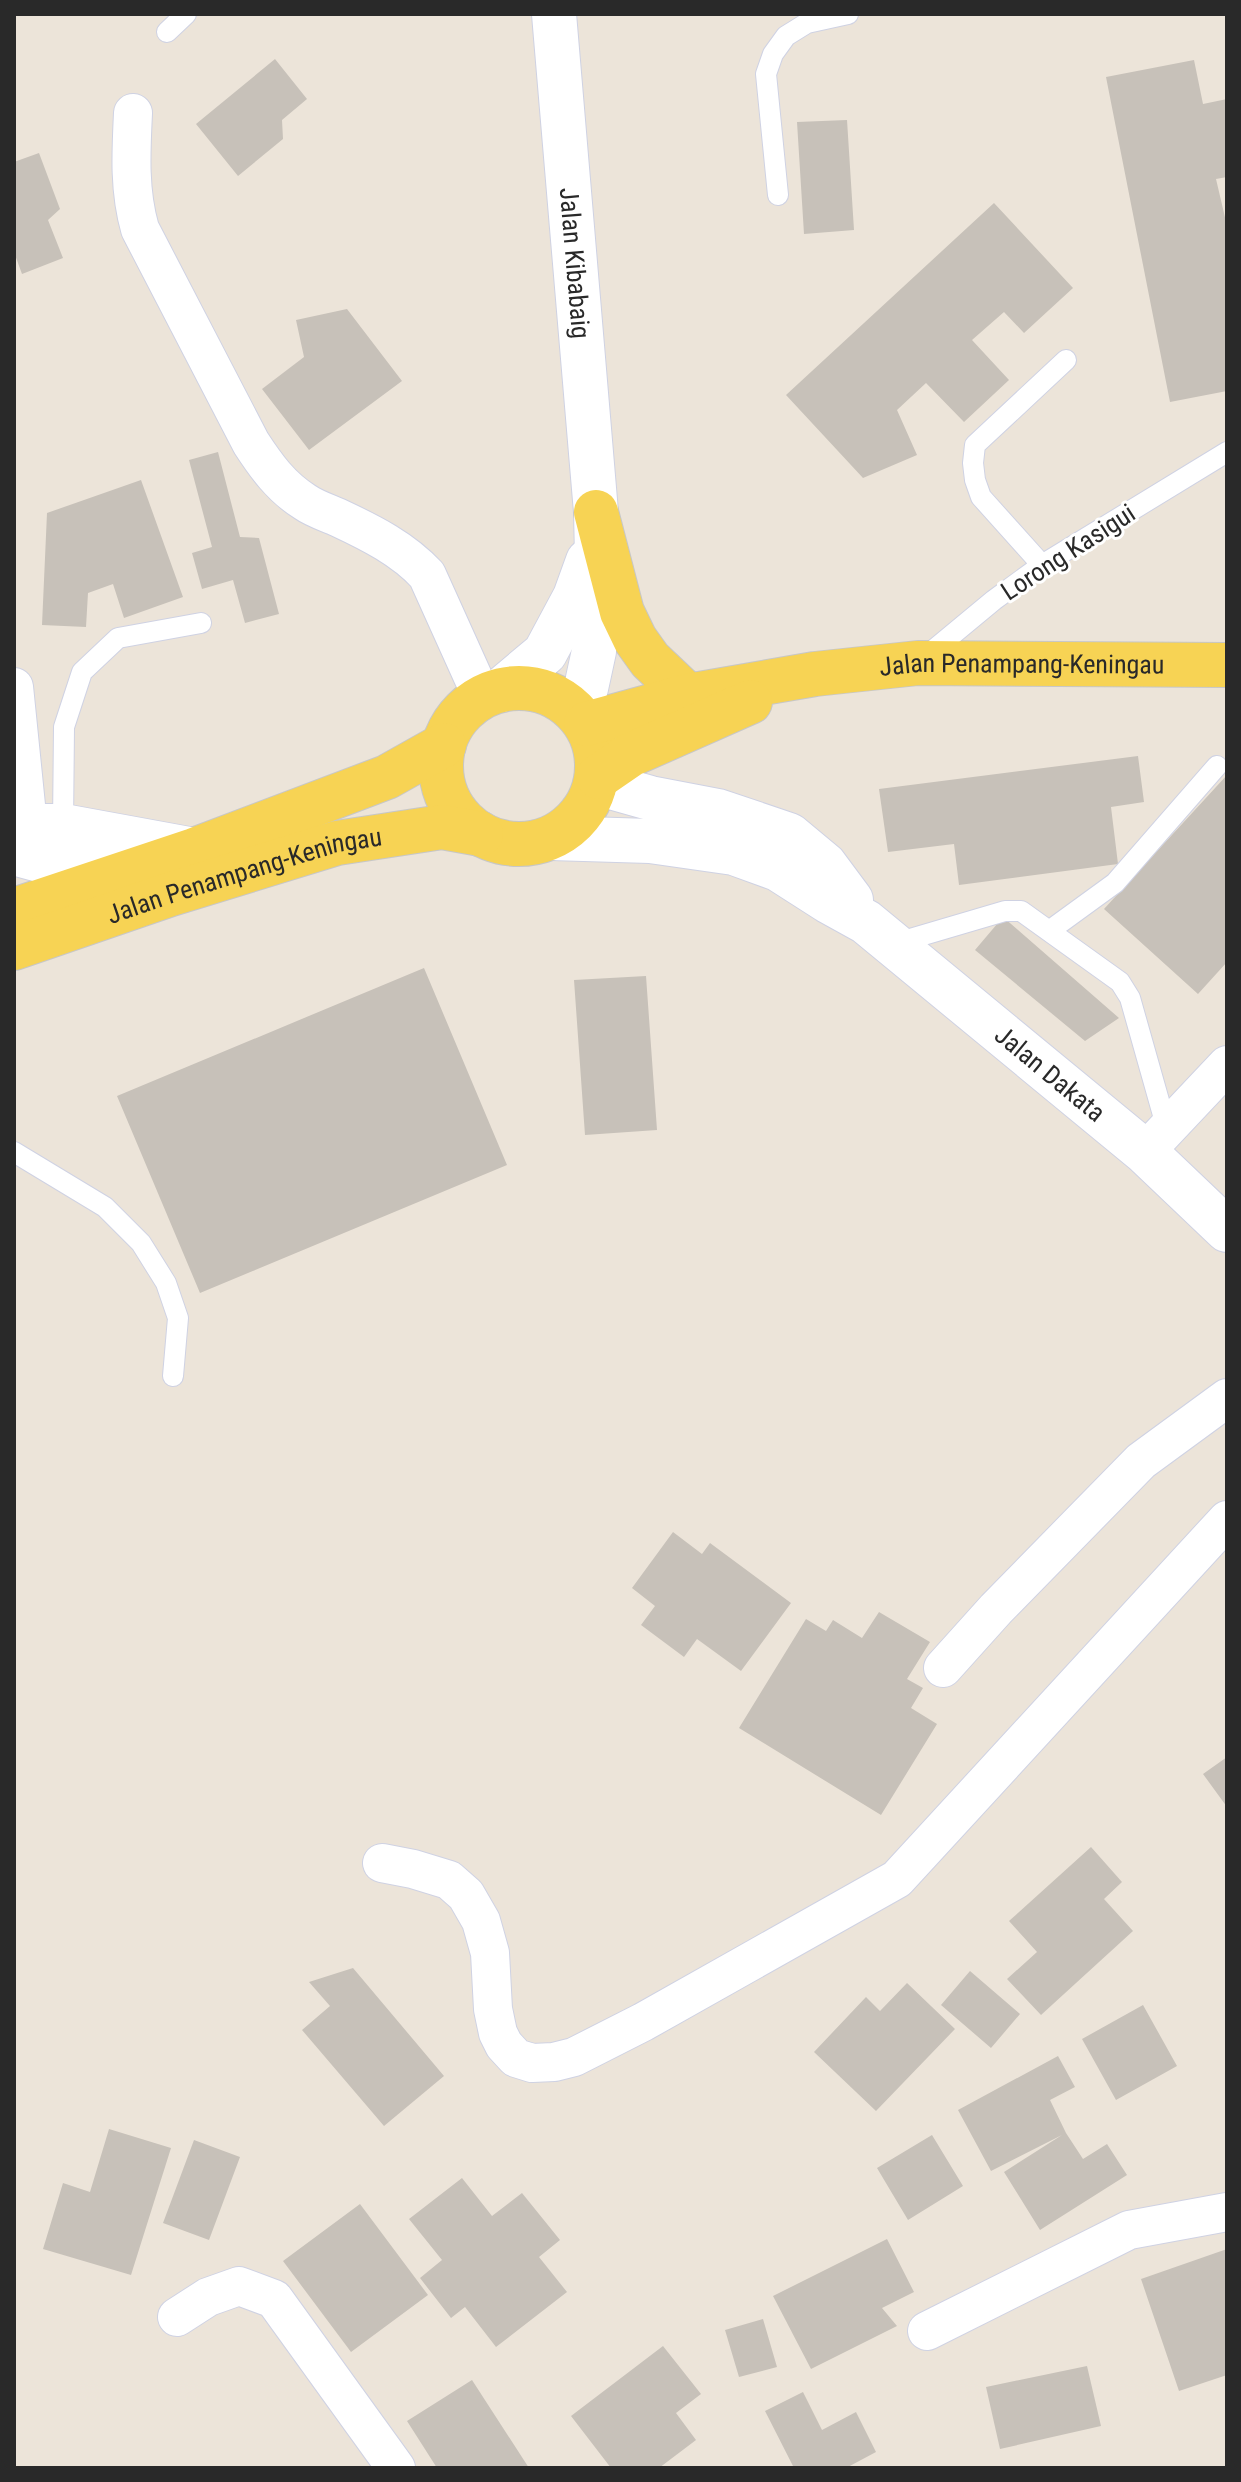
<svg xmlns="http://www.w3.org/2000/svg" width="1241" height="2482" font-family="'Roboto Condensed',sans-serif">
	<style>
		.building { fill: #c7c1b9 }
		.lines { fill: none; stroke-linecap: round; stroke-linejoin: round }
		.lane-casing { stroke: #cfd2e3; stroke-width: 22 }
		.street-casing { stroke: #cfd2e3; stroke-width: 40 }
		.secondary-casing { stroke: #cfd2e3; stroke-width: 46 }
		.primary-casing { stroke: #c7c7c7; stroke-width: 46 }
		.lane { stroke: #fff; stroke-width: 20 }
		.street { stroke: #fff; stroke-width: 38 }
		.secondary { stroke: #fff; stroke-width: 44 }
		.primary { stroke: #f7d354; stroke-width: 44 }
		.labels { text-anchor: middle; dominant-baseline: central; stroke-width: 6; stroke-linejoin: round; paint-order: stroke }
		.street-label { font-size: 26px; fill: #292929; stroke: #fff }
	</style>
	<rect width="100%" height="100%" fill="#ece4d9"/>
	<path class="building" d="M 275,59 L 307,99 L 282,120 L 283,139 L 238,176 L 196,124 Z
		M 1194,60 L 1203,104 L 1227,99 L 1227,177 L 1216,179 L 1227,226 L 1227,391 L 1170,402 L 1106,77 Z
		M 847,120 L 854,230 L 804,234 L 797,122 Z
		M 39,153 L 60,209 L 48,220 L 63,258 L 22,274 L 14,252 L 14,162 Z
		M 994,203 L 1073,288 L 1024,333 L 1004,312 L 972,340 L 1009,380 L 964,422 L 926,383 L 897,410 L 917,455 L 863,478 L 786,395 Z
		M 347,309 L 402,381 L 309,450 L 262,389 L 304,357 L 296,320 Z
		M 218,452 L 240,537 L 259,538 L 279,614 L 245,623 L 233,580 L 202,589 L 192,553 L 212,547 L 189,460 Z
		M 141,480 L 183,597 L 124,618 L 113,584 L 88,593 L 86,627 L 42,625 L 47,513 Z
		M 1138,756 L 1144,802 L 1111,807 L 1118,864 L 959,885 L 954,844 L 888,852 L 879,789 Z
		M 1227,775 L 1227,962 L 1198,994 L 1104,909 Z
		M 1003,917 L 1119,1018 L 1085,1041 L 975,950 Z
		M 424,968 L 507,1165 L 200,1293 L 117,1096 Z
		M 646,976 L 657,1130 L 585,1135 L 574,980 Z
		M 673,1532 L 702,1554 L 710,1543 L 791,1603 L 741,1671 L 697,1639 L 684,1657 L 641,1625 L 655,1606 L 632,1588 Z
		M 879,1612 L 930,1642 L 907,1679 L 923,1688 L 911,1708 L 937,1724 L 881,1815 L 739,1728 L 806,1619 L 826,1631 L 833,1620 L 862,1638 Z
		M 1227,1757 L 1227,1807 L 1203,1774 Z
		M 1091,1847 L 1122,1882 L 1104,1899 L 1133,1931 L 1041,2015 L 1007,1979 L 1037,1952 L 1009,1921 Z
		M 353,1968 L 444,2076 L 384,2126 L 302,2030 L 330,2006 L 309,1982 Z
		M 970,1971 L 1020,2014 L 991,2048 L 941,2005 Z
		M 907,1983 L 955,2029 L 876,2111 L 814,2052 L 866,1997 L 880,2011 Z
		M 1143,2005 L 1177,2066 L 1116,2100 L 1082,2039 Z
		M 1058,2056 L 1075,2087 L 1050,2100 L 1066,2133 L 1083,2159 L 1107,2144 L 1127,2175 L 1040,2230 L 1004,2172 L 1062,2135 L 991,2171 L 958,2110 Z
		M 109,2129 L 171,2148 L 131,2275 L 43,2249 L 63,2183 L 90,2192 Z
		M 932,2135 L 963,2186 L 908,2220 L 877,2168 Z
		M 194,2140 L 240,2157 L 209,2240 L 163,2223 Z
		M 462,2178 L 492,2216 L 522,2193 L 560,2240 L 539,2257 L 567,2292 L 496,2347 L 465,2307 L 451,2318 L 420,2278 L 442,2260 L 409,2219 Z
		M 360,2204 L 428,2295 L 351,2352 L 283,2261 Z
		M 887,2239 L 914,2292 L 882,2308 L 897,2326 L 811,2369 L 773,2296 Z
		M 1227,2249 L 1227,2375 L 1179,2391 L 1141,2279 Z
		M 763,2319 L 777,2367 L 739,2377 L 725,2330 Z
		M 663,2346 L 701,2394 L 676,2413 L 696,2440 L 659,2468 L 611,2468 L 571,2416 Z
		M 1087,2366 L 1101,2426 L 1000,2449 L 986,2387 Z
		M 472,2380 L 529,2468 L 437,2468 L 407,2421 Z
		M 803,2392 L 822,2430 L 856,2412 L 876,2452 L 846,2468 L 794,2468 L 765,2411 Z"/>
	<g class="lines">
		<g class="lane-casing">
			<path id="lane" d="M 167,32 L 186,14
				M 778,195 L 766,74 L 773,54 L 786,36 L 807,23 L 848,14
				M 1042,565 L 981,497 L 975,480 L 973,463 L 975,445 L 1066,360
				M 924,658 L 994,600 L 1042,565 L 1227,452
				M 63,826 L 64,727 L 82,672 L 118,638 L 201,623
				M 1049,931 L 1115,883 L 1217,766
				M 893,944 L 1005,911 L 1021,911 L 1120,982 L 1130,998 L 1167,1129
				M 14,1152 L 105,1207 L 141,1243 L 166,1283 L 178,1318 L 173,1376"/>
		</g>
		<g class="street-casing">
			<path id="street" d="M 133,113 C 131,153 129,191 140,229 L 251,443 C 266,466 281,487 305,502 C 315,509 328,513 339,518 C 371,533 403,549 427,575 L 482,697
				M 14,687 L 28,825
				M 1145,1152 L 1227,1065
				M 943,1668 L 996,1609 L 1141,1461 L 1227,1398
				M 382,1863 L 413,1869 L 449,1880 L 466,1895 L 481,1921 L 490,1953 L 493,2009 L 498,2033 L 504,2045 L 516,2058 L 532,2063 L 554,2062 L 574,2057 L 643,2022 L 897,1879 L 1227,1520
				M 177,2317 L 208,2297 L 239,2286 L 274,2299 L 396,2468
				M 927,2331 L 1129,2230 L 1227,2212"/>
		</g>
		<g class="secondary-casing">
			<g id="secondary">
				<path id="s1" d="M 554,14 L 596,512 L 598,600 L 594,651 L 586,688 L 575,711"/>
				<path d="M 501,690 L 545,653 L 575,597 L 588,561"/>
				<path d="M 597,783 L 650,798 L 718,811 L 789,835 L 825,865 L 851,900"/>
				<path d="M 14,826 L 63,826 L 194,850"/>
				<path id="s2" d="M 551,838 L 650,841 L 734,853 L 778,869 L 828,901 L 866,922 L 1145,1152 L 1227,1230"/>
				<path d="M 14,853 L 109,879"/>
			</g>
		</g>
		<g class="primary-casing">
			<g id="primary">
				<path d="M 596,512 L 622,612 L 635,639 L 650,660 L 688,696"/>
				<circle cx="519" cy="766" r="78"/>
				<path id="s3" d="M 586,724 L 688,696 L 815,674 L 918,663 L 1227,665"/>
				<path d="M 598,777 L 630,755 L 750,702"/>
				<path d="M 14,913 L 23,907 L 194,850 L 387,777 L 444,745"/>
				<path id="s4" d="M 14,948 L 171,894 L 337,843 L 442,827 L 481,834"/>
			</g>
		</g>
		<use href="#lane" class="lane"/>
		<use href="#street" class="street"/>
		<use href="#secondary" class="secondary"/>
		<use href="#primary" class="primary"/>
	</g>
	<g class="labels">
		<g class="street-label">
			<text stroke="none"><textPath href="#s1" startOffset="250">Jalan Kibabaig</textPath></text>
			<text transform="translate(1068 552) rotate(-33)">Lorong Kasigui</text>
			<text stroke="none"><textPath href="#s3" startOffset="442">Jalan Penampang-Keningau</textPath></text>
			<text stroke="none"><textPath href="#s4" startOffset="242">Jalan Penampang-Keningau</textPath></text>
			<text stroke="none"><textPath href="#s2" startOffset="572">Jalan Dakata</textPath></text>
		</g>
	</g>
	<rect width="1241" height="2482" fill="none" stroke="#292929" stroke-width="32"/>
</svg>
